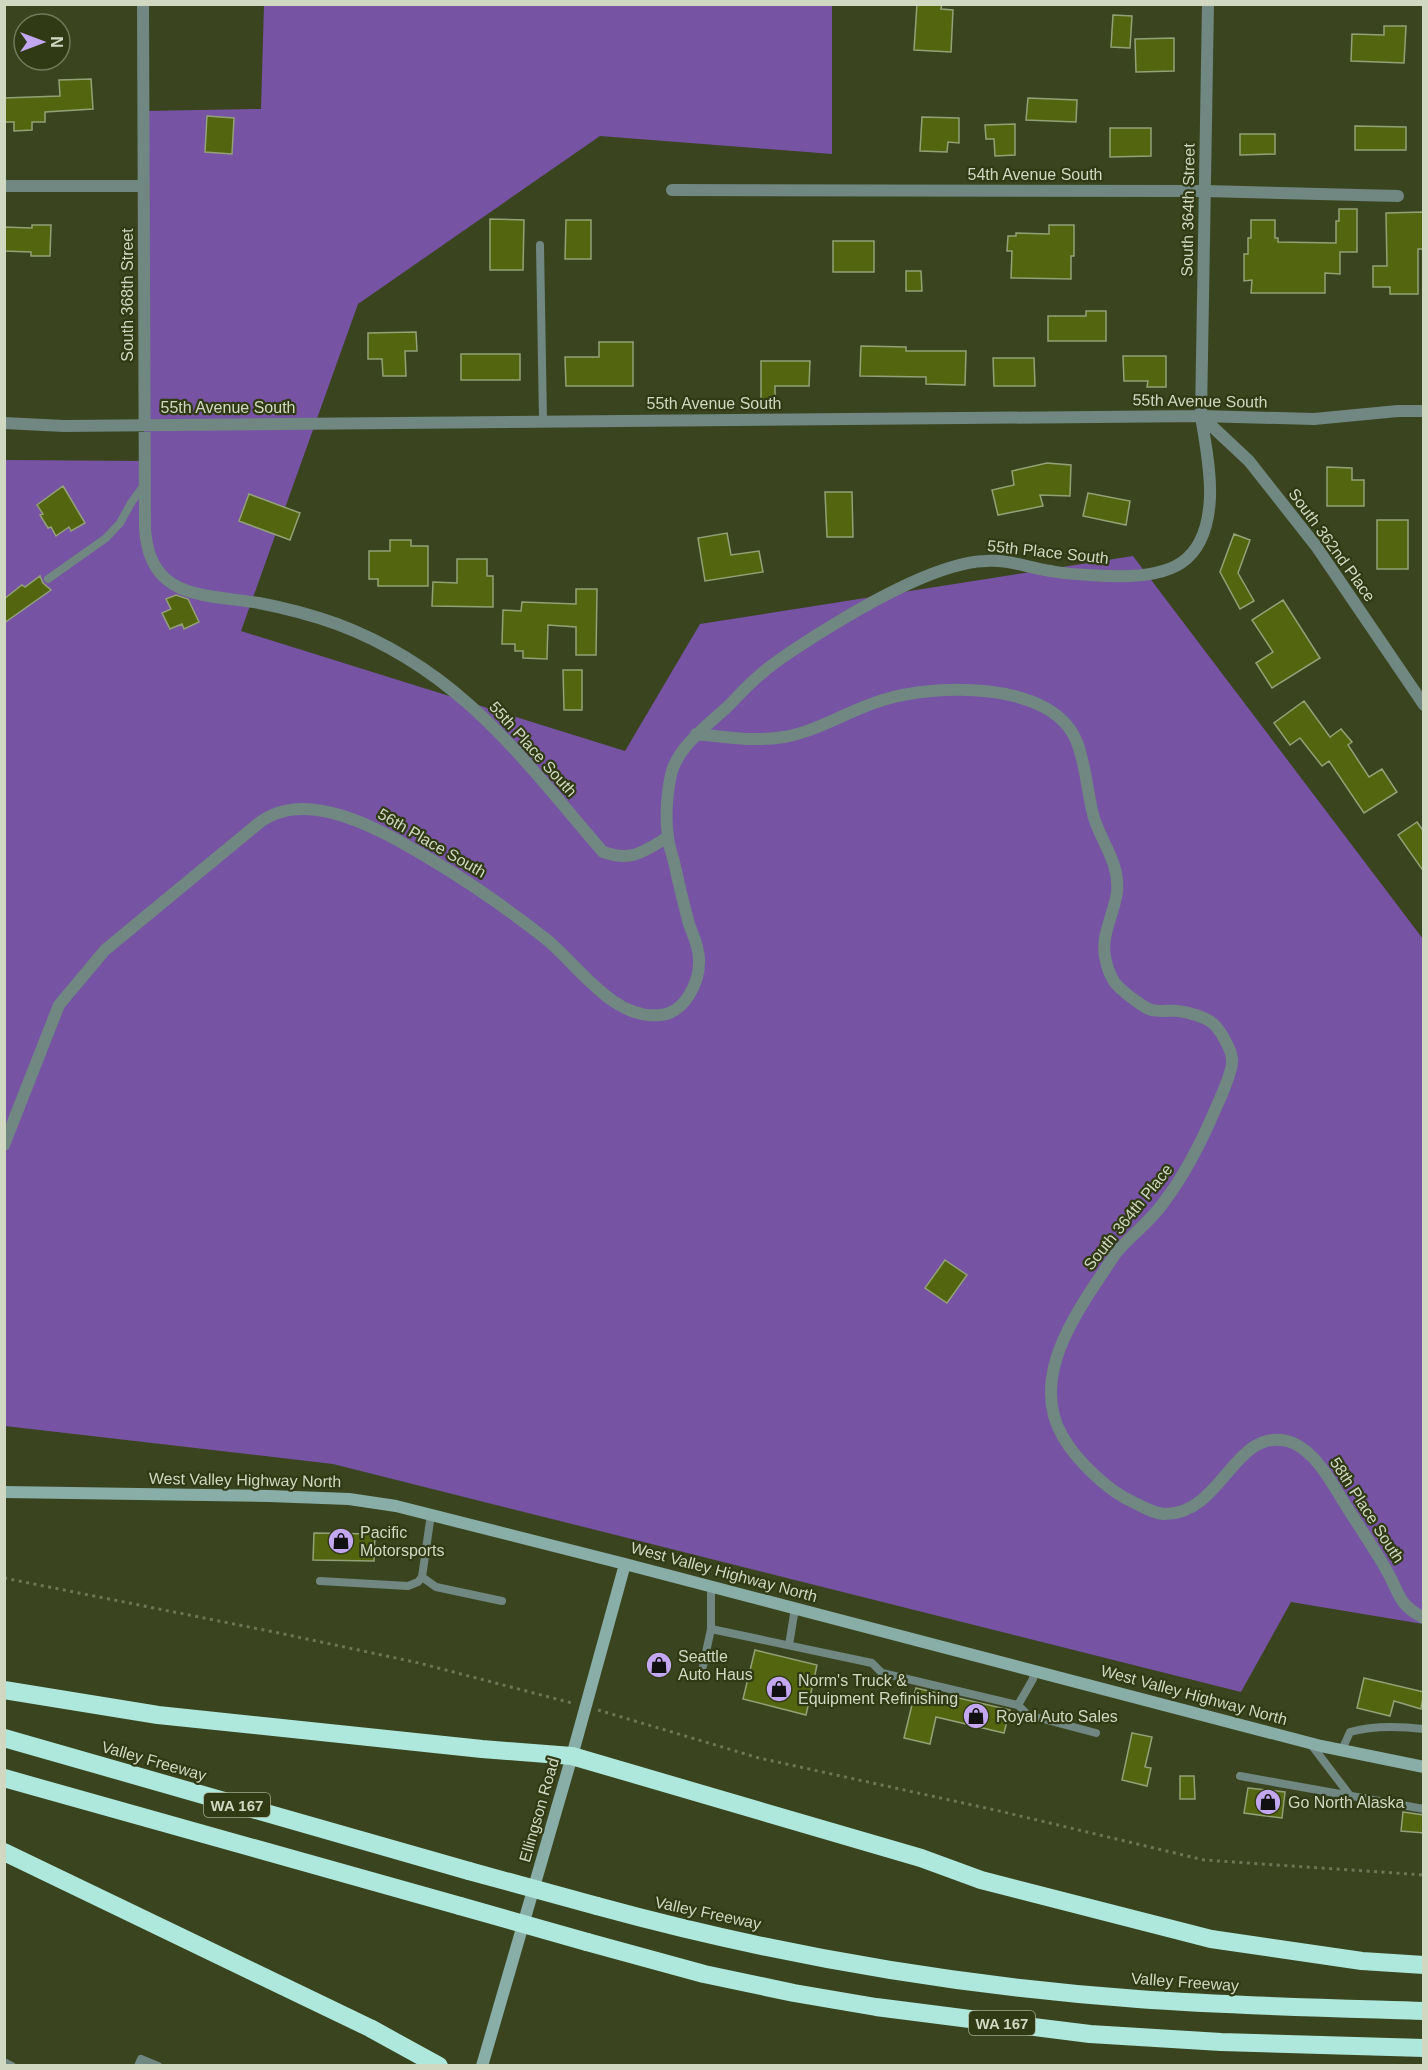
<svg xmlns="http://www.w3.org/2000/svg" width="1428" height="2070" font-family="Arial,sans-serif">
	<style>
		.green { fill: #7653a3 }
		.building { fill: #53660f; stroke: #93a177; stroke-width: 1.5 }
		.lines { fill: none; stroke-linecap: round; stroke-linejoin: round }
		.path { stroke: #6d7656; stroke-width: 3; stroke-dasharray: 3 4.5; stroke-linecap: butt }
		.service { stroke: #708782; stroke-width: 8 }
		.minor { stroke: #708782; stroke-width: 12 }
		.tertiary { stroke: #708782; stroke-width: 12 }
		.secondary { stroke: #89aea7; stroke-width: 12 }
		.motorway { stroke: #aee8dd; stroke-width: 18 }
		.motorway-bridge { stroke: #aee8dd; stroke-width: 18 }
		.labels { text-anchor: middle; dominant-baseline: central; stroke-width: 4.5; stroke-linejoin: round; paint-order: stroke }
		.shield { fill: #303a14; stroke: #a1a98e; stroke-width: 1.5 }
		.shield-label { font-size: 15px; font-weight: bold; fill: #d1d8c2 }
		.street-label { font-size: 16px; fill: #d1d8c2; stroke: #303a14 }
		.poi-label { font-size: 16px; fill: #d1d8c2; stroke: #303a14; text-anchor: start }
	</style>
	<rect width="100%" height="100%" fill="#3a451f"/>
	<path class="green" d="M 264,5 L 832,5 L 832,154 L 600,136 L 358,304 L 241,631 L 625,751 L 700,624 L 1133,556 L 1423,939 L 1423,1624 L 1291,1602 L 1241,1692 L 333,1464 L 5,1426 L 5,460 L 144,461 L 143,111 L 261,109 Z"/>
	<path class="building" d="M 917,4 L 942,4 L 941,9 L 953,10 L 951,52 L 914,50 Z
		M 1113,15 L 1132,16 L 1130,48 L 1111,47 Z
		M 1384,26 L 1406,26 L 1404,63 L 1351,61 L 1352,34 L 1384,35 Z
		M 1174,38 L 1174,71 L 1136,72 L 1135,39 Z
		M 91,79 L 93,109 L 45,112 L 45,122 L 32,122 L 32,130 L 14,131 L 14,122 L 4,122 L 4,98 L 60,96 L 59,80 Z
		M 1028,98 L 1077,100 L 1076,122 L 1026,120 Z
		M 207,116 L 234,118 L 232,154 L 205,152 Z
		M 922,117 L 959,118 L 959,143 L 948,142 L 947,152 L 920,151 Z
		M 1015,124 L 1015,155 L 995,156 L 994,139 L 986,139 L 985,125 Z
		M 1355,126 L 1406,127 L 1406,150 L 1355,150 Z
		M 1110,128 L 1151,128 L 1151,156 L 1110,157 Z
		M 1240,134 L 1275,134 L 1275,154 L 1240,155 Z
		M 1339,209 L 1357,209 L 1357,252 L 1340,252 L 1340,274 L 1325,273 L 1325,293 L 1251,293 L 1252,280 L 1244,281 L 1244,254 L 1248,254 L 1248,238 L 1251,238 L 1251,220 L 1275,220 L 1275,238 L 1278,238 L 1278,242 L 1336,243 L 1336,221 L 1339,221 Z
		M 1424,212 L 1424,249 L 1418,249 L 1418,294 L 1390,294 L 1390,287 L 1373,287 L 1373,266 L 1387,266 L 1386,213 Z
		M 490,219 L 524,220 L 523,270 L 490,270 Z
		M 566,220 L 591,220 L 591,259 L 565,259 Z
		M 32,225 L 51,225 L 50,256 L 31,256 L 31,252 L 4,251 L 4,227 L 32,228 Z
		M 1049,225 L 1074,225 L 1074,256 L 1071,256 L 1071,279 L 1011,278 L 1012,251 L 1007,251 L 1008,236 L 1016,236 L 1016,233 L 1049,234 Z
		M 833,241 L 874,241 L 874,272 L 833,272 Z
		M 906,271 L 921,271 L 922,291 L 906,291 Z
		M 1086,311 L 1106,311 L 1106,341 L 1048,341 L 1048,316 L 1086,316 Z
		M 416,332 L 417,351 L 405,351 L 406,376 L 383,376 L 382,359 L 368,359 L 368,333 Z
		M 599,342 L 633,342 L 633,386 L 566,386 L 565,357 L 599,357 Z
		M 861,346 L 906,347 L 906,351 L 966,351 L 965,385 L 926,384 L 926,377 L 860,376 Z
		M 461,354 L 520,354 L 520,380 L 461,380 Z
		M 1123,356 L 1166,356 L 1166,387 L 1147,387 L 1148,381 L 1124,381 Z
		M 993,358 L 1034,358 L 1035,386 L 994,386 Z
		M 761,361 L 810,361 L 809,386 L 775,386 L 775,400 L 761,400 Z
		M 1047,463 L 1071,465 L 1070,496 L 1040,495 L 1043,506 L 998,515 L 992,490 L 1014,485 L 1012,471 Z
		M 1327,467 L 1352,468 L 1352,480 L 1364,480 L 1364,506 L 1327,506 Z
		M 63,486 L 85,523 L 71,531 L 69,527 L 56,536 L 51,527 L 48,528 L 40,515 L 43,514 L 37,505 Z
		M 825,492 L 852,492 L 853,537 L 827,537 Z
		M 1088,493 L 1130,501 L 1126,525 L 1083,516 Z
		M 249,494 L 300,513 L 290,540 L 239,521 Z
		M 1377,520 L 1408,520 L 1408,569 L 1377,569 Z
		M 727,533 L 731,555 L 759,551 L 763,572 L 705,581 L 698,538 Z
		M 1234,534 L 1250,540 L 1238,573 L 1254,601 L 1240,609 L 1220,572 Z
		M 390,540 L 411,540 L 411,546 L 428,546 L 428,586 L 378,586 L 378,579 L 369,579 L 369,551 L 390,551 Z
		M 457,559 L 487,559 L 487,576 L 493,576 L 493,607 L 432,606 L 433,582 L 457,583 Z
		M 40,576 L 43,583 L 51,590 L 4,623 L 4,599 L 22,585 L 25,587 Z
		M 576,589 L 597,589 L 596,655 L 576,655 L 576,627 L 548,625 L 547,659 L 523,658 L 523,651 L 515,651 L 515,644 L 502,644 L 503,610 L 521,611 L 522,602 L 576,604 Z
		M 176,595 L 188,599 L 199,622 L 184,629 L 182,624 L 170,629 L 162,613 L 171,609 L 166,599 Z
		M 1283,600 L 1320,658 L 1272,688 L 1256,663 L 1273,652 L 1252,620 Z
		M 563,670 L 582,670 L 582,710 L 564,710 Z
		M 1304,701 L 1330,737 L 1341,729 L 1352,742 L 1348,745 L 1369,777 L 1382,769 L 1397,792 L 1364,813 L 1329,761 L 1322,766 L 1300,738 L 1290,745 L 1274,723 Z
		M 1417,822 L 1424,832 L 1424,872 L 1398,835 Z
		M 945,1260 L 967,1275 L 947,1303 L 925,1288 Z
		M 314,1533 L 375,1534 L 374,1561 L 313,1560 Z
		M 755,1650 L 817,1665 L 806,1715 L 743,1699 Z
		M 1364,1678 L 1424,1692 L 1421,1709 L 1394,1701 L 1390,1716 L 1357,1708 Z
		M 916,1688 L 1010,1710 L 1004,1733 L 936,1717 L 930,1744 L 904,1738 Z
		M 1132,1733 L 1152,1737 L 1145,1767 L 1151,1768 L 1147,1786 L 1122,1780 Z
		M 1180,1776 L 1194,1776 L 1195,1799 L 1180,1799 Z
		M 1248,1788 L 1285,1792 L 1282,1818 L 1244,1813 Z
		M 1403,1812 L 1424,1815 L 1424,1833 L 1401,1831 Z"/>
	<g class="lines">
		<path class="path" d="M 4,1578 L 279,1633 L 419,1663 L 572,1703
			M 598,1710 L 759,1758 L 995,1810 L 1204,1860 L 1424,1875"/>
		<path class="service" d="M 540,245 L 543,421
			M 48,579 L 106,538 L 120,523 L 131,503 L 144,485
			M 431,1514 L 422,1577 L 436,1587 L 502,1601
			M 320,1581 L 408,1586 L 418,1582 L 422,1577
			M 711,1629 L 872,1663 L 882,1673 L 1018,1705 L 1028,1715 L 1096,1733
			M 789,1645 L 795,1608
			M 703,1666 L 711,1629 L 711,1586
			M 1018,1705 L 1033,1679 L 1034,1671
			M 1310,1743 L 1351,1797
			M 1342,1750 L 1350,1732 C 1374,1725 1399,1726 1424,1729
			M 1240,1776 L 1424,1809
			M 4,2062 L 12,2066
			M 138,2066 L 141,2059 L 158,2066"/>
		<path class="minor" d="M 143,4 L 145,528 C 149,600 204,594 259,603 C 285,608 312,615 337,624 C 460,670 521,757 603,852 C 632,862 643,852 668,837
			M 4,186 L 143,186
			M 672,190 L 1205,191 L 1398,196
			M 1201,416 L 1249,461 L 1316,546 L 1424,705
			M 4,423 L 64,426 L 1201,416 L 1314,419 L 1398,411 L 1424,411
			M 696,734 C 725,737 755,742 784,737 C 819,731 849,710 883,700 C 934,684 1050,680 1076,740 C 1086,763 1087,793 1094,818 C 1102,843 1120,864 1117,892 C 1114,915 1099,938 1106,961 C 1107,968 1112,980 1117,985 C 1122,991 1145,1009 1152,1010 C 1160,1012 1170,1010 1178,1011 C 1188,1012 1204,1017 1211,1022 C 1219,1027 1232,1050 1232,1060 C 1233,1071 1220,1099 1215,1110 C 1201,1143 1186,1173 1164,1202 C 1151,1221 1131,1235 1116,1253 C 1109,1263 1103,1273 1096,1283 C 1067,1326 1032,1385 1063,1437 C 1077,1461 1108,1491 1133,1502 C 1143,1507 1155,1514 1165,1514 C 1222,1514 1234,1428 1287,1441 C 1300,1444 1313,1456 1321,1467 C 1332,1481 1340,1497 1350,1512 C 1362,1531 1376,1551 1387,1571 C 1400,1594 1398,1605 1424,1618
			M 4,1145 L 59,1005 L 105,950 L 259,823 C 308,785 386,833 430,859 C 471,883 509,910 546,939 C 579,966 613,1020 660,1015 C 685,1013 700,982 699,959 C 699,947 693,935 689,924 C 684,905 679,885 675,866 C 673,857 669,847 668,837 C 665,817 667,790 672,771 C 679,747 707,725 725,709 C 734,701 742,691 751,683 C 765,669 781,658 798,647 C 844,617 931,563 985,561 C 1008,559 1029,568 1051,571 C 1070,575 1090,575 1110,576 C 1170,578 1207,565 1210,497 C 1211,470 1205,442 1201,416"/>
		<path class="tertiary" d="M 1201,416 L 1208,4"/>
		<path class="secondary" d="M 4,1492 L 269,1496 L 349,1499 L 396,1506 L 625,1564 L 1321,1746 L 1424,1767
			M 482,2066 L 572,1756 L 625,1564"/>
		<path class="motorway" d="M 4,1690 L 158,1715 L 482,1749 L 572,1756 L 921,1858 L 981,1880 L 1211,1939 L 1362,1961 L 1424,1965
			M 4,1738 L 469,1871
			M 4,1778 L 460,1906
			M 4,1852 L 370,2028 L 439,2066
			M 597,1906 C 772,1954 958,1986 1138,1999 C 1233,2006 1328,2008 1424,2011
			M 587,1942 L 704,1974 L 794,1993 L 876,2007 L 978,2020 L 1090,2034 L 1221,2042 L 1424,2048"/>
		<path class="motorway-bridge" d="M 469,1871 L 597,1906
			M 460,1906 L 587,1942"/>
	</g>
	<defs>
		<g id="shop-disc" transform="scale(1.35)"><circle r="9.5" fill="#c4a7f1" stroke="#303a14"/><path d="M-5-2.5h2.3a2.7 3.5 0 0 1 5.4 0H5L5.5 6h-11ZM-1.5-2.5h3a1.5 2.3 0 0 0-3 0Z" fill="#111"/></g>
	</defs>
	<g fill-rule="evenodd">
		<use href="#shop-disc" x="341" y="1541"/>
		<use href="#shop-disc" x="659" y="1665"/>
		<use href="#shop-disc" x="779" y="1689"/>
		<use href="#shop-disc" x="976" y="1716"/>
		<use href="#shop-disc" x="1268" y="1802"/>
	</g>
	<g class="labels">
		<g class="shield">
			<rect x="204" y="1793" width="66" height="24" rx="4.5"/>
			<rect x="969" y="2011" width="66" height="24" rx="4.5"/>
		</g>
		<g class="shield-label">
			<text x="237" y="1805">WA 167</text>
			<text x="1002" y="2023">WA 167</text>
		</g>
		<g class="street-label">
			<text x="1035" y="174">54th Avenue South</text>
			<text transform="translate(1188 210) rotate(-89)">South 364th Street</text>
			<text transform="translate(127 295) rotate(-90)">South 368th Street</text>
			<text transform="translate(1200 401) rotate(1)">55th Avenue South</text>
			<text x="714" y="403">55th Avenue South</text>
			<text x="228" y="407">55th Avenue South</text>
			<text transform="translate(1332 545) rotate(54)">South 362nd Place</text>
			<text transform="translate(1048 552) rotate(6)">55th Place South</text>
			<text transform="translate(533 749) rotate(48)">55th Place South</text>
			<text transform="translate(432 843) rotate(30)">56th Place South</text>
			<text transform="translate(1128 1217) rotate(-51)">South 364th Place</text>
			<text transform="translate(245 1480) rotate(1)">West Valley Highway North</text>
			<text transform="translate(1367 1510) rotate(57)">58th Place South</text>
			<text transform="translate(724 1572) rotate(15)">West Valley Highway North</text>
			<text transform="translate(1194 1695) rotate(15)">West Valley Highway North</text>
			<text transform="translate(154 1761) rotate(16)">Valley Freeway</text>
			<text transform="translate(539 1810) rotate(-74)">Ellingson Road</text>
			<text transform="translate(708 1913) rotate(12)">Valley Freeway</text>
			<text transform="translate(1185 1982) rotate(4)">Valley Freeway</text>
		</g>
		<g class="poi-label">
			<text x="360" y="1532">Pacific<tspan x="360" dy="18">Motorsports</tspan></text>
			<text x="678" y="1656">Seattle<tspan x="678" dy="18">Auto Haus</tspan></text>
			<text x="798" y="1680">Norm's Truck &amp;<tspan x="798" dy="18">Equipment Refinishing</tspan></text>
			<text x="996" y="1716">Royal Auto Sales</text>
			<text x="1288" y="1802">Go North Alaska</text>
		</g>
	</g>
	<rect width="1428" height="2070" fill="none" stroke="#d1d8c2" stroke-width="12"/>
	<g transform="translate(42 42) rotate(90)"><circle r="28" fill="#303a14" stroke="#70795a" stroke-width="1.5"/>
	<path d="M0-4.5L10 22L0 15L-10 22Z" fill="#c4a7f1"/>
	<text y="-9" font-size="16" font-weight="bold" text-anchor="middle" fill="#d1d8c2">N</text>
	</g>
</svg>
